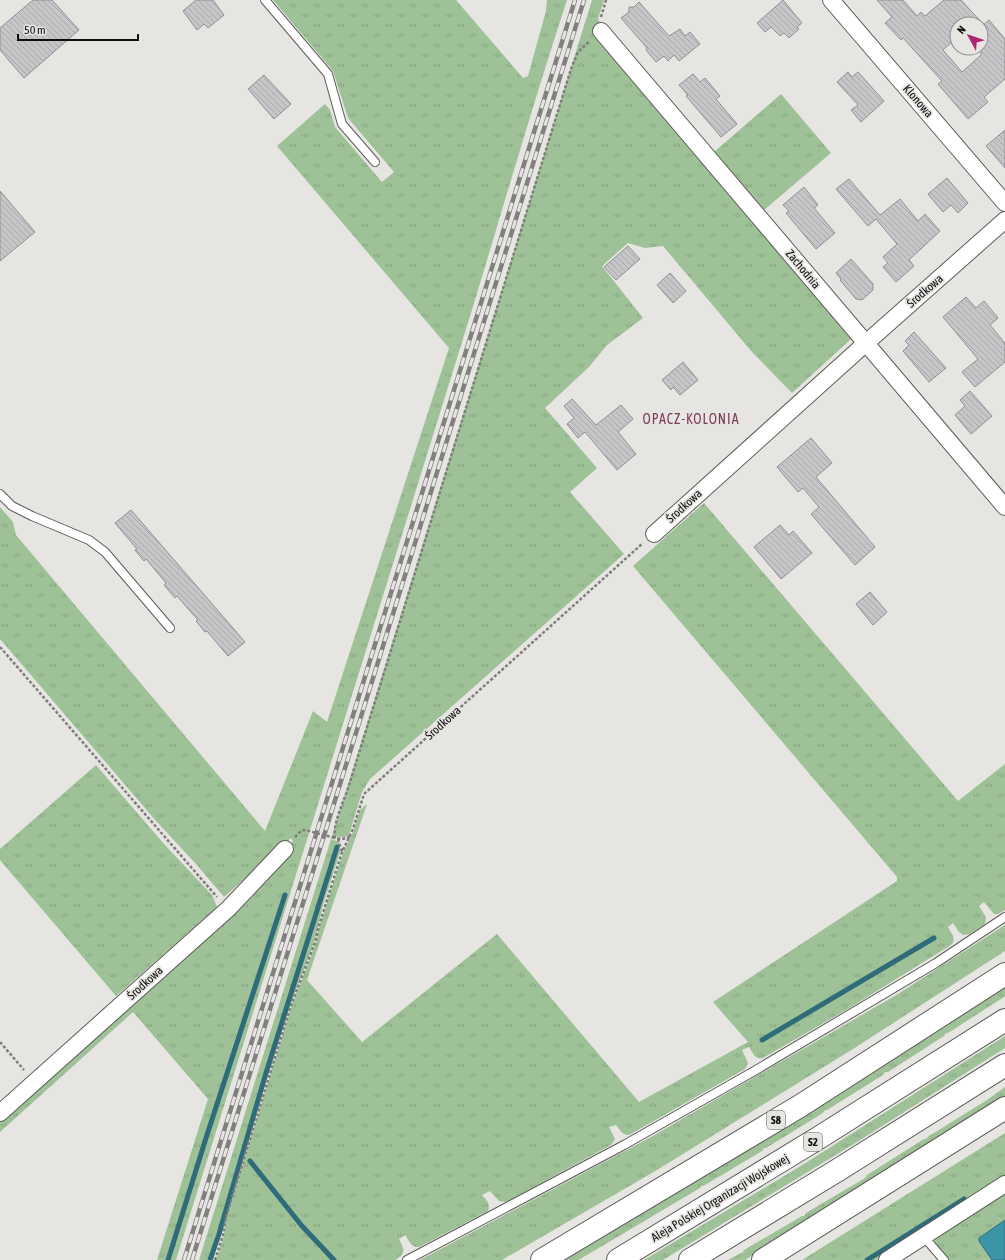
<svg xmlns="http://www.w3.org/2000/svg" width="1005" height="1260" font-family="'Asap Condensed',sans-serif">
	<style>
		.grass { fill: url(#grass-tufts) }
		.water { fill: #3c94a9; stroke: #2e6c7a }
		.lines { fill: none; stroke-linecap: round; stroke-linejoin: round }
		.stream { stroke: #2e6c7a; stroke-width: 5 }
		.building { fill: url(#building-back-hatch); stroke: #908f92 }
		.lane-casing { stroke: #5d5b59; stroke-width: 10 }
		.street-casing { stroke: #5d5b59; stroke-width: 18 }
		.highway-casing { stroke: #5d5b59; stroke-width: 24 }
		.path { stroke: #7e7d7b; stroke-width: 2.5; stroke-dasharray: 3 2; stroke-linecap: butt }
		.lane { stroke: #fff; stroke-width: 8 }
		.street { stroke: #fff; stroke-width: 16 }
		.highway { stroke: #fff; stroke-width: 22 }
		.rail-casing { stroke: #81807f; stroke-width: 4.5 }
		.rail { stroke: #e6e5e2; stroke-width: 3; stroke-dasharray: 9; stroke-linecap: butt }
		.labels { text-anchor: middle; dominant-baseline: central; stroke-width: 3.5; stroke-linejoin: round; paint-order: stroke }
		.shield { fill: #e6e5e2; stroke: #4f4e4d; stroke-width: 1 }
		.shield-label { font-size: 11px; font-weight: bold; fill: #0e0d0d }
		.street-label { font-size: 12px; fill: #0e0d0d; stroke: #e6e5e2 }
		.quarter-label { font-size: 14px; letter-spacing: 1px; fill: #7d3b5c; stroke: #e6e5e2 }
	</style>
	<defs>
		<pattern id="grass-tufts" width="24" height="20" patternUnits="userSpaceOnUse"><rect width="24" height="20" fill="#9ec197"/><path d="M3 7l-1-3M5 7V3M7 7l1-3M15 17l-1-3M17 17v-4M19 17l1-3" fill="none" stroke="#87a581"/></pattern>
		<pattern id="building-back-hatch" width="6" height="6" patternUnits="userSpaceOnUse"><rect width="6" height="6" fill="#c6c5c8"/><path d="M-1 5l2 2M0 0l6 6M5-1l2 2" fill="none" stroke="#a9a8ab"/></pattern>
	</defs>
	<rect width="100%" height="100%" fill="#e6e5e2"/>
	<path class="grass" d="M 273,0 L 456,0 L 523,78 L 528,76 L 546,11 L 547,0 L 567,0 C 528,118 495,237 458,355 C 364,657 270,958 176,1260 L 157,1260 L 208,1099 L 133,1012 L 0,1132 L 0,1119 L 288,851 L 293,841 L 291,838 L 224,897 L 196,864 L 156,821 L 0,639 L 0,507 L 13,522 L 16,535 L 265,831 L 313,711 L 327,722 L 449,348 L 277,146 L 325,104 L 330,110 L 335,127 L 382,182 L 394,172 L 348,118 L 333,71 Z
		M 592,0 L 604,0 L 598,19 L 601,24 L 598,36 L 851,339 L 792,393 L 752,352 L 663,246 L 645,248 L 628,243 L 602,266 L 643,318 L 607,345 L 589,367 L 545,408 L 597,468 L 570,492 L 624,554 L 370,779 L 362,792 L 349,835 C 344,839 338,836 332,836 Z
		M 781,94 L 831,153 L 764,210 L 714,152 Z
		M 704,503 L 958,801 L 1005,764 L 1005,910 L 998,914 L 994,914 L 984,902 L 979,906 L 986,917 L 985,924 L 970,934 L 963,935 L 959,932 L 953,923 L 948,927 C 951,933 957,939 951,945 L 851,1007 L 763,1058 C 755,1060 753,1053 749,1047 L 742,1050 L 748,1063 L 745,1069 L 629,1135 C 622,1135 620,1130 616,1125 L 609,1127 L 615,1139 L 611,1145 L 506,1202 L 499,1201 L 490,1191 L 482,1195 C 486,1200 491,1203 488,1211 L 419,1247 C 411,1248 409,1240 405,1235 L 399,1239 C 405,1250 406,1253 395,1260 L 216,1260 L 224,1236 L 226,1219 L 292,1005 L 316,943 L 320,925 L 344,850 L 353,833 L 360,810 L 367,804 L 307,980 L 362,1042 L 497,934 L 639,1102 L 748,1042 L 713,1002 L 897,881 L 897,877 L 633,566 Z
		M 96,765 L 164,844 L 212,895 L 217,907 L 116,996 L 0,860 L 0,849 Z
		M 331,839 L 339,842 L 340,852 L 323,905 L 315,940 L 293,998 L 266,1081 L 213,1260 L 199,1260 Z
		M 1005,925 L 1005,951 L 853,1049 L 657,1170 L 502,1260 L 420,1260 L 651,1137 L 898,994 Z
		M 1005,986 L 1005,995 L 1004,997 L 948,1033 L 946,1033 L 944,1036 L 888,1072 L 885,1072 L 883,1075 L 827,1110 L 825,1110 L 823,1113 L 766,1148 L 764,1148 L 762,1151 L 705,1185 L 701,1186 L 700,1188 L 582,1258 L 578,1260 L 561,1260 Z
		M 1005,1036 L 1005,1048 L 857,1142 L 663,1260 L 644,1260 L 804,1164 Z
		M 1005,1087 L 1005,1098 L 829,1209 L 745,1260 L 728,1260 L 743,1252 L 744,1250 L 802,1216 L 804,1216 L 806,1213 L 865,1178 L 867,1175 L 924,1139 L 926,1139 L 929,1136 L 987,1100 Z
		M 1005,1133 L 1005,1177 L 876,1260 L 802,1260 Z
		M 1005,1191 L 1005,1220 L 979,1238 L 979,1241 L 992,1260 L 948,1260 L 935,1244 L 935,1238 Z"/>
	<path class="water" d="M 1005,1220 L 1005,1260 L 992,1260 L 979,1241 L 979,1238 Z"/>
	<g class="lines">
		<path class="stream" d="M 762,1040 L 934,938
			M 250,1161 L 302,1226 L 334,1260
			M 168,1260 L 206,1138 L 285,895
			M 210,1260 L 219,1234 L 266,1073 L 337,847
			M 867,1260 L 964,1199"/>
	</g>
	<path class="building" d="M 33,0 L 52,0 L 79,30 L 24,78 L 0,50 L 0,28 Z
		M 196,0 L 213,0 L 224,15 L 208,28 L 204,24 L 197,30 L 183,11 Z
		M 783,0 L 802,23 L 797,27 L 799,29 L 789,38 L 784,33 L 780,36 L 771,27 L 765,32 L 757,23 Z
		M 877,0 L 903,0 L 917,16 L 921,12 L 925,16 L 944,0 L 961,0 L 983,24 L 957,24 L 957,37 L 943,50 L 962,72 L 981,55 L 981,27 L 989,20 L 1005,39 L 1005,79 L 984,97 L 988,102 L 968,119 L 938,84 L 942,81 L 903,38 L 901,40 L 885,23 L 892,17 Z
		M 639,2 L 669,36 L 680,29 L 685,36 L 690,32 L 700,44 L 679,61 L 674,55 L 668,61 L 664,56 L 656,62 L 646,50 L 647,48 L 621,18 L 629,12 L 629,7 L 634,7 Z
		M 848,72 L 852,77 L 858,72 L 884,101 L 861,122 L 851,110 L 858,105 L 837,82 Z
		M 693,74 L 700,82 L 705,78 L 720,96 L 716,99 L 737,124 L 721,137 L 686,96 L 688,95 L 679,85 Z
		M 264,75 L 291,104 L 274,119 L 248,89 Z
		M 1005,130 L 1005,168 L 986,146 Z
		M 947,178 L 968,203 L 958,213 L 951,205 L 943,212 L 928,194 Z
		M 849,179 L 880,215 L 900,199 L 918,221 L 925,214 L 940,231 L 909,260 L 914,266 L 896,282 L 883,267 L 888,263 L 883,257 L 897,244 L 876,219 L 868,226 L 836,189 Z
		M 804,187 L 818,205 L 814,208 L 835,233 L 816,249 L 786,213 L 789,211 L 783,205 Z
		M 0,191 L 35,232 L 0,261 Z
		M 628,246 L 640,259 L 616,280 L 604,267 Z
		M 851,259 L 873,284 L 873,290 L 862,300 L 856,299 L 840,280 L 841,279 L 836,273 Z
		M 670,273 L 686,291 L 673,303 L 657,285 Z
		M 966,297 L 976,308 L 984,301 L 998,318 L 990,325 L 1005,343 L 1005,362 L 975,387 L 962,372 L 978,359 L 943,317 Z
		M 914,332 L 946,368 L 929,382 L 903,351 L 909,345 L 905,341 Z
		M 683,362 L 698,380 L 680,395 L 673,387 L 671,390 L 662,380 Z
		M 970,391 L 992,416 L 971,434 L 955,415 L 965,406 L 960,400 Z
		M 572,399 L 596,425 L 621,405 L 633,419 L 618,432 L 636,454 L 617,470 L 585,432 L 578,438 L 567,424 L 574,418 L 564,406 Z
		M 811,438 L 832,463 L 816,477 L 875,547 L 855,565 L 811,514 L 819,507 L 803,488 L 798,492 L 777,467 Z
		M 131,510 L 245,642 L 228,656 L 207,631 L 205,632 L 196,621 L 198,620 L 177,596 L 175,598 L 164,585 L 166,583 L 146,559 L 144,561 L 135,550 L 137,549 L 115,523 Z
		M 780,525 L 789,535 L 793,531 L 812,553 L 781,579 L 754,547 Z
		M 870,592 L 887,612 L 873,625 L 856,604 Z"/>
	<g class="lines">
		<g class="lane-casing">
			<path id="lane" d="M 265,0 L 328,74 L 342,124 L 375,162
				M 0,494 L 12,506 L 32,516 L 89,540 L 105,552 L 170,628
				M 924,1237 L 944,1260
				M 407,1260 L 624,1145 L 756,1070 L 936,963 L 1005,917"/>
		</g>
		<g class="street-casing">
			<path id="street" d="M 831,0 L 1005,203
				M 601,31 L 1005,507
				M 654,534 L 866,343 L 1005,220
				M 0,1113 L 228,909 L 285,849
				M 887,1260 L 1005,1184"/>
		</g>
		<g class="highway-casing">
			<path id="highway" d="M 542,1260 L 800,1106 L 1005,974
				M 618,1260 L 820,1137 L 1005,1020
				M 690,1260 L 838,1170 L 1005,1065
				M 763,1260 L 1005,1108"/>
		</g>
		<path class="path" d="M 601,17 L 606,0
			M 0,647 L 217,897
			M 295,837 L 301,831 L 305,830 L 335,838
			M 350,837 L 342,839 L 335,838 C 333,820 345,800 350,782 C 364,737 378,692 392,647 L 571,69 L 578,52 L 590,41
			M 338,839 L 342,852
			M 0,1042 L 24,1070
			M 215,1260 L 223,1235 L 226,1217 L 291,1005 L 316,940 L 318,929 L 342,852 L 353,829 L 364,794 L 643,543"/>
		<use href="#lane" class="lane"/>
		<use href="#street" class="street"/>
		<use href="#highway" class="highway"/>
		<g class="rail-casing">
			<path id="rail" d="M 184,1260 L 575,0
				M 192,1260 L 584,0"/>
		</g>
		<use href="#rail" class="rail"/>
	</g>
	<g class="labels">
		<g class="shield">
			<rect x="767" y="1111" width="18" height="18" rx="3"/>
			<rect x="804" y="1133" width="18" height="18" rx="3"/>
		</g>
		<g class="shield-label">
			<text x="776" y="1120">S8</text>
			<text x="813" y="1142">S2</text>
		</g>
		<g class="street-label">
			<text transform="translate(918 101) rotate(49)">Klonowa</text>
			<text transform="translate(803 269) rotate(50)">Zachodnia</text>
			<text transform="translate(925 291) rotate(-41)">Środkowa</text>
			<text transform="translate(684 506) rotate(-42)">Środkowa</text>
			<text transform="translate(443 723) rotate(-42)">Środkowa</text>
			<text transform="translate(145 983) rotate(-42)">Środkowa</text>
			<text transform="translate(720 1198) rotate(-31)">Aleja Polskiej Organizacji Wojskowej</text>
		</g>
		<g class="quarter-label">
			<text x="691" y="419">OPACZ-KOLONIA</text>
		</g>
	</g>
	<g transform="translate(969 36) rotate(310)"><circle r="19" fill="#e6e5e2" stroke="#908f8d"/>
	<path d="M0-3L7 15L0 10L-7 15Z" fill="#aa2772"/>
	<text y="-6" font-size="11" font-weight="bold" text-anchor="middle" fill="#0e0d0d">N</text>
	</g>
	<path d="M18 34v6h120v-6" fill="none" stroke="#0e0d0d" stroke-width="2"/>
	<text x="24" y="34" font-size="12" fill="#0e0d0d" stroke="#e6e5e2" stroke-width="3" paint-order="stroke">50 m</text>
</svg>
